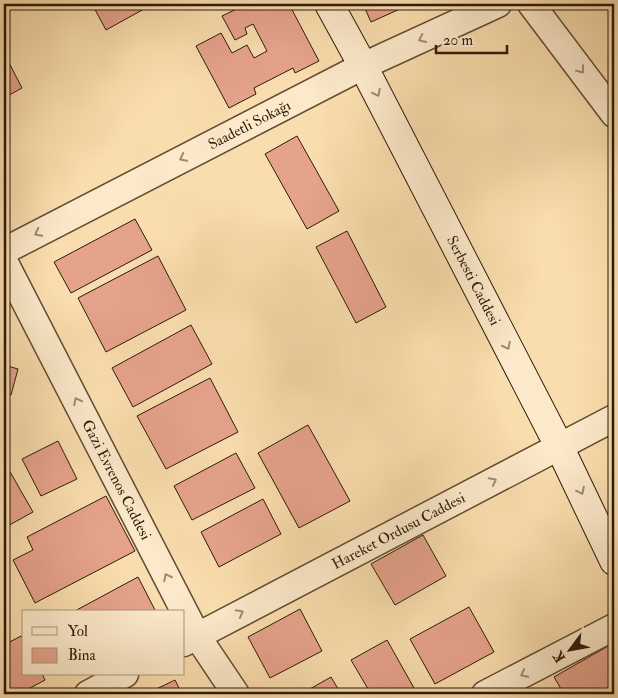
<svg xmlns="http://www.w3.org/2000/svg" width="618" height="698" font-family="'IM FELL Double Pica',serif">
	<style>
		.building { fill: #e6a38c; stroke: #2c1b09 }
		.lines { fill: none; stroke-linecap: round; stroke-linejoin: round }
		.street-casing { stroke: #604c32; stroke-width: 29 }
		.secondary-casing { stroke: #2c1b09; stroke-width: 30 }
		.street { stroke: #fce9ca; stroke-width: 26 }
		.secondary { stroke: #fce9ca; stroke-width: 28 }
		.oneway { stroke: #9e8c73 }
		.labels { text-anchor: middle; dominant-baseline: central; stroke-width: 4; stroke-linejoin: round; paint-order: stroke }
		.street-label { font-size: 15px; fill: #2c1b09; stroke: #fce9ca }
	</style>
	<rect width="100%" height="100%" fill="#faddae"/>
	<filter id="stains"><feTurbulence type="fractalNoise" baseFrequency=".004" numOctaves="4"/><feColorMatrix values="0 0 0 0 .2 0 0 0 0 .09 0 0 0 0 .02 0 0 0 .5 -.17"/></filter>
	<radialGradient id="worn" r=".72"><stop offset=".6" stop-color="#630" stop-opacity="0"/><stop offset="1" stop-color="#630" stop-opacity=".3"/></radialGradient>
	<path class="building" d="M 92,4 L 153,4 L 106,30 Z
		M 247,4 L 289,4 L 319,61 L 295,73 L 293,68 L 254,88 L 256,94 L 229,108 L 196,46 L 221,33 L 232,53 L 247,45 L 254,58 L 267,51 L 253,24 L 245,28 L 247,34 L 235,40 L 222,16 Z
		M 363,4 L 411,4 L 371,22 Z
		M 4,53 L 22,88 L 4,98 Z
		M 297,136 L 339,211 L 307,229 L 265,154 Z
		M 135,219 L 152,250 L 71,293 L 54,262 Z
		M 347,231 L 386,307 L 356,323 L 316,247 Z
		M 158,256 L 186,310 L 106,352 L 78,298 Z
		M 191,325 L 212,364 L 133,407 L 112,368 Z
		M 4,365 L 18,369 L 11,395 L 4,393 Z
		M 210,378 L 238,432 L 166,469 L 137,416 Z
		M 308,425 L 350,501 L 299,528 L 258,453 Z
		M 58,441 L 77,479 L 41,496 L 22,459 Z
		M 236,453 L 255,488 L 192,520 L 174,486 Z
		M 5,463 L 33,512 L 4,528 L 4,464 Z
		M 106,496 L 135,551 L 35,603 L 13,560 L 33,550 L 27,537 Z
		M 263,499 L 281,534 L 219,567 L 201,532 Z
		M 423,535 L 446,576 L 395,605 L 371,564 Z
		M 138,577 L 156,612 L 73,612 Z
		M 469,607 L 494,652 L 435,684 L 410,639 Z
		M 300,609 L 322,651 L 270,678 L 248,637 Z
		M 21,636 L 24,641 L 24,674 L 42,674 L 45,680 L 19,694 L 4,694 L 4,645 Z
		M 387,640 L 414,688 L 403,694 L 371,694 L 351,660 Z
		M 610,645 L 614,652 L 614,694 L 564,694 L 554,677 Z
		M 331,677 L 341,694 L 301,694 Z
		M 175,680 L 182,694 L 143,694 L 150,692 Z"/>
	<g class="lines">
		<g class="street-casing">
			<g id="street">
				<path d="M 531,4 L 614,114"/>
				<path id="s1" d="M 4,251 L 363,66 L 498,4"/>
				<path id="s2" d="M 4,261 L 197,636 L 236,694"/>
				<path id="s3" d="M 184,643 L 614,418"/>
				<path d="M 88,694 L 125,674"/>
				<path d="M 485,694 L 614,627"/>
			</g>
		</g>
		<g class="secondary-casing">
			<g id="secondary">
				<path id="s4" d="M 329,4 L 363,66 L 559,446 L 614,561"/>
			</g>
		</g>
		<use href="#street" class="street"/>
		<use href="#secondary" class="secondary"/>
	</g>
	<defs><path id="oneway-chevron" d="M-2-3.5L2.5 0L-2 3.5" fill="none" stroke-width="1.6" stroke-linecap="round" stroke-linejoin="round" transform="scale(1.25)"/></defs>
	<g class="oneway">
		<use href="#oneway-chevron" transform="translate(422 39) rotate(155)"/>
		<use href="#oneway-chevron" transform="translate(581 70) rotate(53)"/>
		<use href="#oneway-chevron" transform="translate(377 93) rotate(63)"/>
		<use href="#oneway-chevron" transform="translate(183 158) rotate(153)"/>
		<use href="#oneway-chevron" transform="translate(38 233) rotate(153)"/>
		<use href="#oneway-chevron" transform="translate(507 346) rotate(63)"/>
		<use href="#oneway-chevron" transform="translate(77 401) rotate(-117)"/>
		<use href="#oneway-chevron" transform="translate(493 481) rotate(-28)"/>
		<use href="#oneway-chevron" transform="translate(581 491) rotate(64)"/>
		<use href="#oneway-chevron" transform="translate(167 577) rotate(-117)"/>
		<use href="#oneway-chevron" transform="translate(240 613) rotate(-28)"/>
		<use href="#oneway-chevron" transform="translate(524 674) rotate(153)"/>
	</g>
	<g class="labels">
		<g class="street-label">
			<text stroke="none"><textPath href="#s1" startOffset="276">Saadetli Sokağı</textPath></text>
			<text stroke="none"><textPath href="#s4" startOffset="312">Serbesti Caddesi</textPath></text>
			<text stroke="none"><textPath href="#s2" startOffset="246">Gazi Evrenos Caddesi</textPath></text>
			<text stroke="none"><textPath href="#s3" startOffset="242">Hareket Ordusu Caddesi</textPath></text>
		</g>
	</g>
	<rect width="618" height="698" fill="none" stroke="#faddae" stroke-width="20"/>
	<rect x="5" y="5" width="608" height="688" fill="none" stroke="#2c1b09" stroke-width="2.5"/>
	<rect x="10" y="10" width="598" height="678" fill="none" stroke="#2c1b09"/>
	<rect x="22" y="610" width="162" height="65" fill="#fce9ca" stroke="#a9977d"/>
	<rect x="32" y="627" width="25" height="8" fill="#fce9ca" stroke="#a9977d"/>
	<text x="68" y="636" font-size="15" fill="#2c1b09">Yol</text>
	<rect x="32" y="648" width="25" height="15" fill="#e6a38c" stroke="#a9977d"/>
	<text x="68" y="660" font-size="15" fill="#2c1b09">Bina</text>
	<g transform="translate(570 650) rotate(238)" stroke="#fce9ca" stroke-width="4" paint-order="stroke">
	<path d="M0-4L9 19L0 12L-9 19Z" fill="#2c1b09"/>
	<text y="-8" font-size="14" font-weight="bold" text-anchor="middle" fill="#2c1b09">K</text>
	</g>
	<path d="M436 45v8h71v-8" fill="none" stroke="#2c1b09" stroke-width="2.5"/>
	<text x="443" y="45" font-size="15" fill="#2c1b09" stroke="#fce9ca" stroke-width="4" paint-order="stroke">20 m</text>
	<rect width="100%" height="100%" filter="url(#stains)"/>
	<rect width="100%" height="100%" fill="url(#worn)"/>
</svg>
